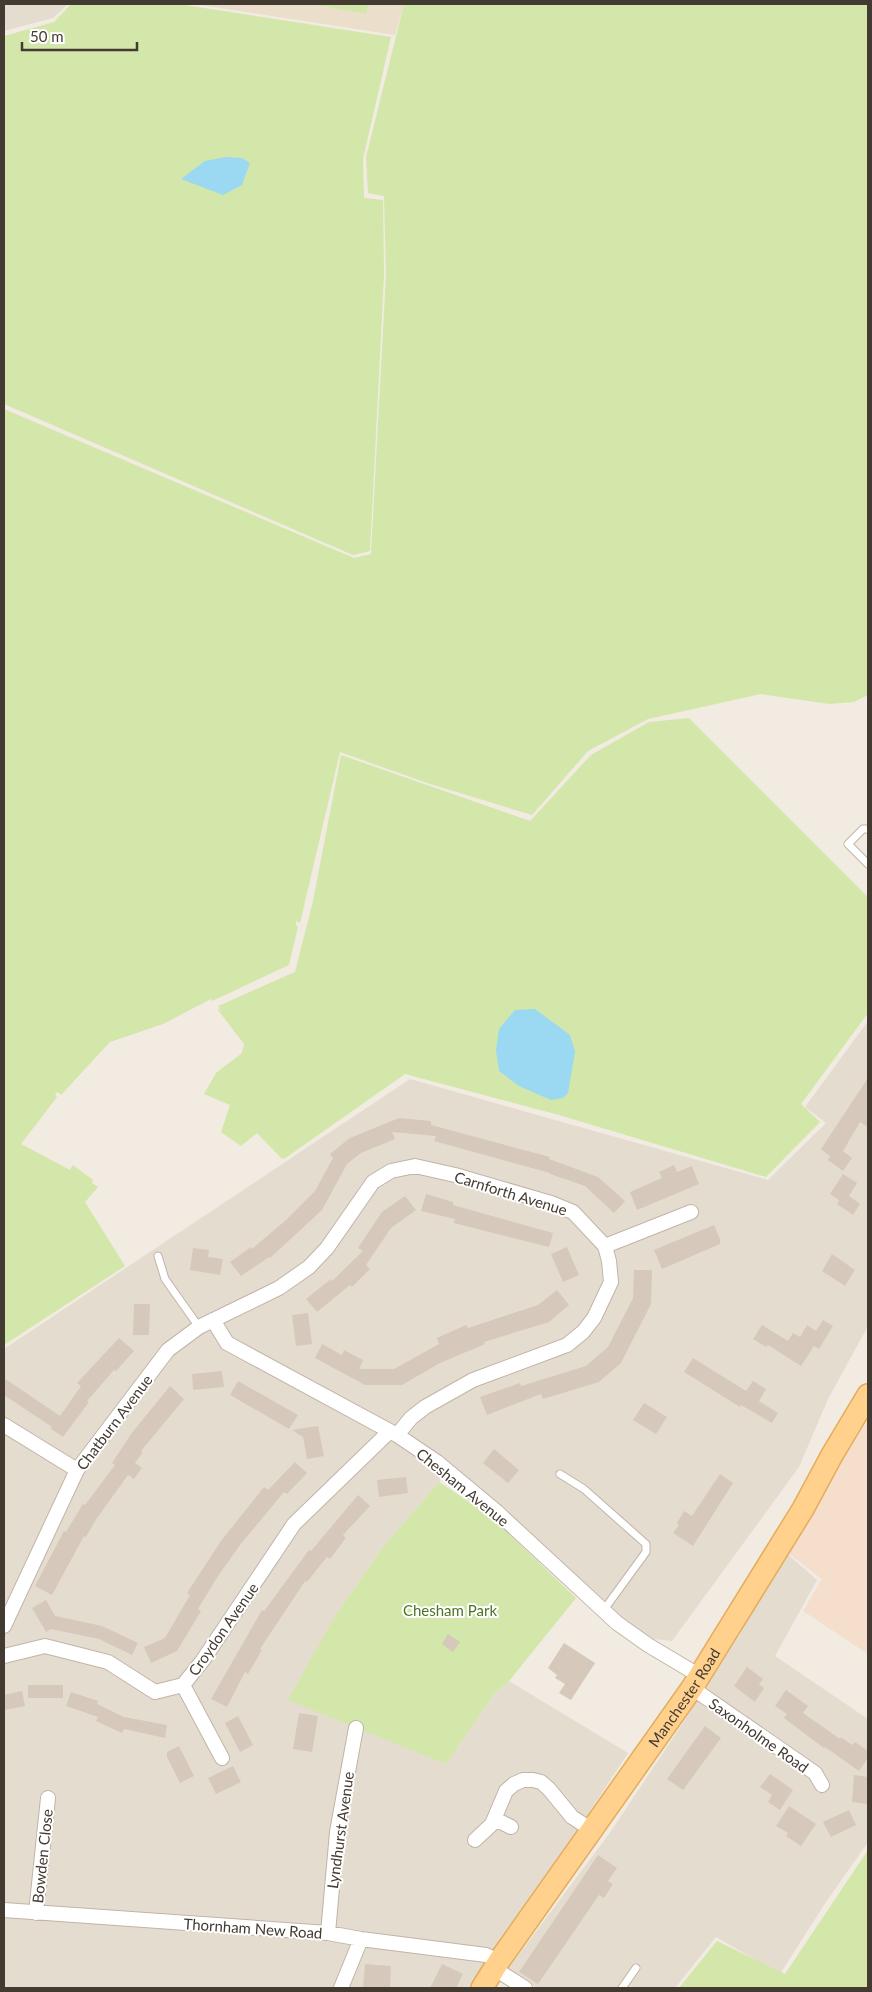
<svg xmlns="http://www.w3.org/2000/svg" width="872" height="1992" font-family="Lato,sans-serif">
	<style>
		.residential { fill: #e5dcd0 }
		.commercial { fill: #f5decb }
		.education { fill: #ebdecb }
		.green { fill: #d2e7a9 }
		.water { fill: #9bd8f1 }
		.building { fill: #d6c8ba }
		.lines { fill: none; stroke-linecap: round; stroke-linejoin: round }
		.service-casing { stroke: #c0b4a7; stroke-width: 9 }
		.minor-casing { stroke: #c0b4a7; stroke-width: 16 }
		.primary-casing { stroke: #e5ac5c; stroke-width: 24 }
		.service { stroke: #fff; stroke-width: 7 }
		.minor { stroke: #fff; stroke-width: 14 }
		.primary { stroke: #ffd18d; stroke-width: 21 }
		.labels { text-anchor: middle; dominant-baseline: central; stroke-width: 4; stroke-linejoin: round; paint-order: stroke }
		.street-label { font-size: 15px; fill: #433a32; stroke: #fff }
		.park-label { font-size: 15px; fill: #4d7426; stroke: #fff }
	</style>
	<rect width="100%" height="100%" fill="#f1ebe2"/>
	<path class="residential" d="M 4,4 L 68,4 L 53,18 L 4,31 Z
		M 868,1021 L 868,1326 L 828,1399 L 799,1467 L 672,1641 L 654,1639 L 623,1620 L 447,1468 L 439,1482 L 383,1547 L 337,1613 L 446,1764 L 494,1694 L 509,1681 L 628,1753 L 560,1857 L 468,1988 L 4,1988 L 4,1349 L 410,1079 L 768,1180 L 826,1123 L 805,1107 Z
		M 785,1552 L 817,1580 L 775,1656 L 868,1719 L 868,1842 L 826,1902 L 780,1974 L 716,1937 L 675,1988 L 537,1988 L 508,1969 L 609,1834 L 687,1717 L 740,1634 Z"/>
	<path class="commercial" d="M 868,1421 L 868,1654 L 803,1611 L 822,1579 L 784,1550 Z"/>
	<path class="education" d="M 195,4 L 404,4 L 395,35 Z"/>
	<path class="green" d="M 71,4 L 178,4 L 391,37 L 363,159 L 364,198 L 383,200 L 384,275 L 370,551 L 353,555 L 4,404 L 4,36 L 54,22 Z
		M 313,4 L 368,4 L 366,14 Z
		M 404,4 L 868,4 L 868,695 L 854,702 L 829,704 L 761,694 L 648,719 L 588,751 L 532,815 L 427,783 L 340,752 L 300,923 L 296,921 L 296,925 L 298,927 L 289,965 L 212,1001 L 211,999 L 163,1024 L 110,1042 L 61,1095 L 58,1092 L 55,1094 L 57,1097 L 21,1144 L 70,1170 L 73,1165 L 93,1180 L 92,1183 L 98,1187 L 85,1202 L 125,1266 L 4,1345 L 4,409 L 354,558 L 371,554 L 386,275 L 384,196 L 368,193 L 366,157 Z
		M 689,718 L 868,897 L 868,1013 L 801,1104 L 820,1122 L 766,1177 L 559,1115 L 405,1074 L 284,1159 L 281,1158 L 257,1133 L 241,1146 L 221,1132 L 230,1105 L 204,1094 L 216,1073 L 242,1053 L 244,1044 L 218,1010 L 220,1008 L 218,1006 L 295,972 L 313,901 L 341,755 L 530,821 L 591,755 L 649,722 Z
		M 439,1482 L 489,1515 L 576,1598 L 509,1681 L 494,1694 L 446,1764 L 288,1700 L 337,1613 L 383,1547 Z
		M 868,1850 L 868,1988 L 679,1988 L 717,1941 L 785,1974 Z"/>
	<path class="water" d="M 226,157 L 242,158 L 250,163 L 242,185 L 223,195 L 181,179 L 205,161 Z
		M 535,1009 L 570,1035 L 575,1052 L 568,1093 L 563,1098 L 551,1100 L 519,1086 L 499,1071 L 496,1050 L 499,1029 L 515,1010 Z"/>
	<path class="building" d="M 868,1078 L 868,1127 L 860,1122 L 843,1151 L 852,1158 L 843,1171 L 828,1160 L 830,1156 L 821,1149 Z
		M 399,1118 L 431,1121 L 431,1125 L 550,1157 L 549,1159 L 598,1177 L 625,1201 L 614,1213 L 585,1186 L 550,1174 L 550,1173 L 434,1141 L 436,1136 L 392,1132 L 395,1139 L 361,1153 L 347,1164 L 322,1210 L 270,1258 L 269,1257 L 241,1276 L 230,1262 L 251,1247 L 252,1249 L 286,1220 L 315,1191 L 333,1158 L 330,1154 L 350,1138 Z
		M 674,1165 L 677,1172 L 692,1166 L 699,1184 L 637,1210 L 630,1192 L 662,1178 L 659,1172 Z
		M 843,1174 L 857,1183 L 849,1196 L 860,1204 L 853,1215 L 837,1204 L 839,1200 L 830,1194 Z
		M 426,1194 L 453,1202 L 453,1205 L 553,1233 L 549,1247 L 454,1223 L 455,1219 L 421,1211 Z
		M 405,1196 L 416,1210 L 391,1228 L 366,1265 L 370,1269 L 352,1287 L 350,1285 L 317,1312 L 306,1299 L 331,1279 L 332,1281 L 363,1251 L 358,1248 L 382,1212 Z
		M 714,1225 L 720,1239 L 720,1244 L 662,1269 L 654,1250 Z
		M 567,1247 L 579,1275 L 563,1282 L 551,1254 Z
		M 193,1248 L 209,1250 L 208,1257 L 223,1259 L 220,1275 L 190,1270 Z
		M 832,1254 L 855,1270 L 845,1286 L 822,1271 Z
		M 634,1270 L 652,1270 L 651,1304 L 621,1363 L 599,1382 L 543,1399 L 541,1394 L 487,1415 L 480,1397 L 520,1383 L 521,1386 L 586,1366 L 608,1347 L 633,1298 Z
		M 557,1290 L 569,1305 L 549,1322 L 484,1342 L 485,1344 L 440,1363 L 402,1385 L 365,1385 L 315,1358 L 322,1344 L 342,1355 L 344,1350 L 363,1360 L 359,1369 L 394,1369 L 439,1344 L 437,1338 L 466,1325 L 468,1328 L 538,1305 Z
		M 134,1304 L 150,1304 L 149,1335 L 133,1335 Z
		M 308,1313 L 312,1344 L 296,1346 L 292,1315 Z
		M 823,1320 L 833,1326 L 819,1349 L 814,1346 L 801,1366 L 768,1345 L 766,1347 L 753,1339 L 762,1325 L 788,1341 L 793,1333 L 800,1337 L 807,1325 L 816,1331 Z
		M 119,1338 L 134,1351 L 116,1371 L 114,1370 L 87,1401 L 89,1402 L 63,1437 L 50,1428 L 52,1427 L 4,1395 L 4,1378 L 60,1416 L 81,1386 L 77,1383 Z
		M 693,1358 L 746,1391 L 753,1381 L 766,1389 L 759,1401 L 778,1413 L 772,1423 L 741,1405 L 740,1407 L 684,1372 Z
		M 222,1371 L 224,1387 L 193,1390 L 192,1374 Z
		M 238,1381 L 298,1415 L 289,1429 L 230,1395 Z
		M 170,1386 L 184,1399 L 141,1451 L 143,1452 L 135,1463 L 142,1468 L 134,1479 L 128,1475 L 97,1518 L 86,1537 L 84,1536 L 52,1595 L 35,1586 L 64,1531 L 66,1532 L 83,1504 L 85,1505 L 115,1465 L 112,1463 L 131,1434 Z
		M 644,1403 L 667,1417 L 656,1434 L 633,1420 Z
		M 318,1426 L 324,1456 L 307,1459 L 303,1437 L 292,1430 Z
		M 494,1449 L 519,1470 L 508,1483 L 483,1463 Z
		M 295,1462 L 307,1473 L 287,1494 L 284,1492 L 240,1545 L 216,1579 L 198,1609 L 201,1611 L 177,1651 L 151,1663 L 144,1647 L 165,1638 L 190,1595 L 187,1593 L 221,1541 L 264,1487 L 268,1490 Z
		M 720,1474 L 733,1483 L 693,1546 L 673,1533 L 679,1525 L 677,1523 L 684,1511 L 692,1516 Z
		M 406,1477 L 408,1493 L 379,1497 L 377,1480 Z
		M 358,1495 L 370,1506 L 343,1535 L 346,1538 L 330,1559 L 327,1557 L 307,1582 L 305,1581 L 260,1649 L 262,1650 L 248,1674 L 245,1672 L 227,1707 L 211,1699 L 262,1610 L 264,1611 L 309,1550 L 311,1551 Z
		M 46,1600 L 55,1616 L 102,1626 L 138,1643 L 132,1655 L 99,1639 L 51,1629 L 46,1632 L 32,1608 Z
		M 448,1634 L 460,1642 L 453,1652 L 442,1644 Z
		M 564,1643 L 595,1663 L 571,1700 L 559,1693 L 565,1684 L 555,1678 L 557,1675 L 548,1668 Z
		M 747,1667 L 763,1679 L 759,1684 L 764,1688 L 755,1702 L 734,1686 Z
		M 28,1685 L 63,1685 L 63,1698 L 28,1698 Z
		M 786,1690 L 808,1706 L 803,1713 L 840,1739 L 841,1737 L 852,1745 L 855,1742 L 868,1751 L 868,1758 L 859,1771 L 825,1747 L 824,1748 L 784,1718 L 787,1714 L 775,1706 Z
		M 22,1691 L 25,1706 L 4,1710 L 4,1695 Z
		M 71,1692 L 98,1701 L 97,1704 L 124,1717 L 167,1725 L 165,1738 L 124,1729 L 122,1733 L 96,1721 L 98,1717 L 66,1706 Z
		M 299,1713 L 318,1716 L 312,1752 L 293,1749 Z
		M 238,1716 L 253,1745 L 240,1752 L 225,1723 Z
		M 705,1726 L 721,1738 L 683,1790 L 667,1779 Z
		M 179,1746 L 194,1776 L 180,1783 L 167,1757 L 167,1752 Z
		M 233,1766 L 241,1782 L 216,1794 L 208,1778 Z
		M 770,1774 L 793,1790 L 780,1810 L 768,1802 L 772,1795 L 760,1787 Z
		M 854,1775 L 868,1777 L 868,1804 L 852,1802 Z
		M 789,1806 L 816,1824 L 801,1846 L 786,1836 L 788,1833 L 776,1826 Z
		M 849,1810 L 856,1825 L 831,1837 L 823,1822 Z
		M 598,1855 L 617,1868 L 608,1881 L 613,1884 L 604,1898 L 599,1895 L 538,1984 L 519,1972 Z
		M 365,1964 L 391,1966 L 390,1988 L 363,1988 Z
		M 442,1964 L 463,1974 L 456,1988 L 430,1988 Z"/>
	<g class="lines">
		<g class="service-casing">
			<path id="service" d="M 868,829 L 863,829 L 848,844 L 868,864
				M 158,1256 L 165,1279 L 199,1327
				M 560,1474 L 584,1489 L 646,1544 L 646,1552 L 603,1611
				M 622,1988 L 636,1968"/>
		</g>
		<g class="minor-casing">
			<path id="minor" d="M 605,1246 L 691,1212
				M 213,1320 L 227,1343 L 397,1435 L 437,1462 L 497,1512 L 617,1623 L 648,1645 L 700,1676
				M 4,1425 L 77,1470
				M 4,1626 L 77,1470 L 168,1350 L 199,1327 L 279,1288 L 309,1267 L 327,1248 L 373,1182 L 391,1171 L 415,1166 L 455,1175 L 551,1203 L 573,1212 L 605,1246 L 609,1261 L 611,1282 L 594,1318 L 583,1332 L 567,1345 L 473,1380 L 425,1407 L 411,1418 L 397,1435
				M 4,1656 L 45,1646 L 108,1662 L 155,1692 L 183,1685 L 203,1660 L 294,1524 L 390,1431
				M 183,1685 L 222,1758
				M 692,1688 L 815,1773 L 822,1785
				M 495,1819 L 511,1827
				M 475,1840 L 492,1824 L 506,1791 L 514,1784 L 523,1780 L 533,1780 L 541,1782 L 549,1789 L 572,1817 L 592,1830
				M 4,1910 L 328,1933 L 361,1939 L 486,1955 L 499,1961
				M 36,1913 L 48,1798
				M 328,1933 L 337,1832 L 356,1728
				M 495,1969 L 525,1988
				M 341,1988 L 361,1939"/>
		</g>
		<g class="primary-casing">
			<g id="primary">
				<path id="s1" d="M 482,1988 L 499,1961 L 692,1688 L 803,1509 L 832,1455 L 868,1395"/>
			</g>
		</g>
		<use href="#service" class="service"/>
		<use href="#minor" class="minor"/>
		<use href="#primary" class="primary"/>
	</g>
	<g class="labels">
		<g class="street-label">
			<text transform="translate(511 1193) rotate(17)">Carnforth Avenue</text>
			<text transform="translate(114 1422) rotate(-53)">Chatburn Avenue</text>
			<text transform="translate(463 1487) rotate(39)">Chesham Avenue</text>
			<text transform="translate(223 1629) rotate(-55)">Croydon Avenue</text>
			<text stroke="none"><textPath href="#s1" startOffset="354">Manchester Road</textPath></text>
			<text transform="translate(759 1735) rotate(35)">Saxonholme Road</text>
			<text transform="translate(340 1830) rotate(-82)">Lyndhurst Avenue</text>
			<text transform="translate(42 1856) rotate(-84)">Bowden Close</text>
			<text transform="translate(253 1928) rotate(4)">Thornham New Road</text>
		</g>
		<g class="park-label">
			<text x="450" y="1610">Chesham Park</text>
		</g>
	</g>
	<rect width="872" height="1992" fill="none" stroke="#433a32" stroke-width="10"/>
	<path d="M22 42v8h115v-8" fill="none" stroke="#433a32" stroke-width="2.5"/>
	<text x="30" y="42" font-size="15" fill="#433a32" stroke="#ffffff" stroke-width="4" paint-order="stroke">50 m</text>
</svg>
